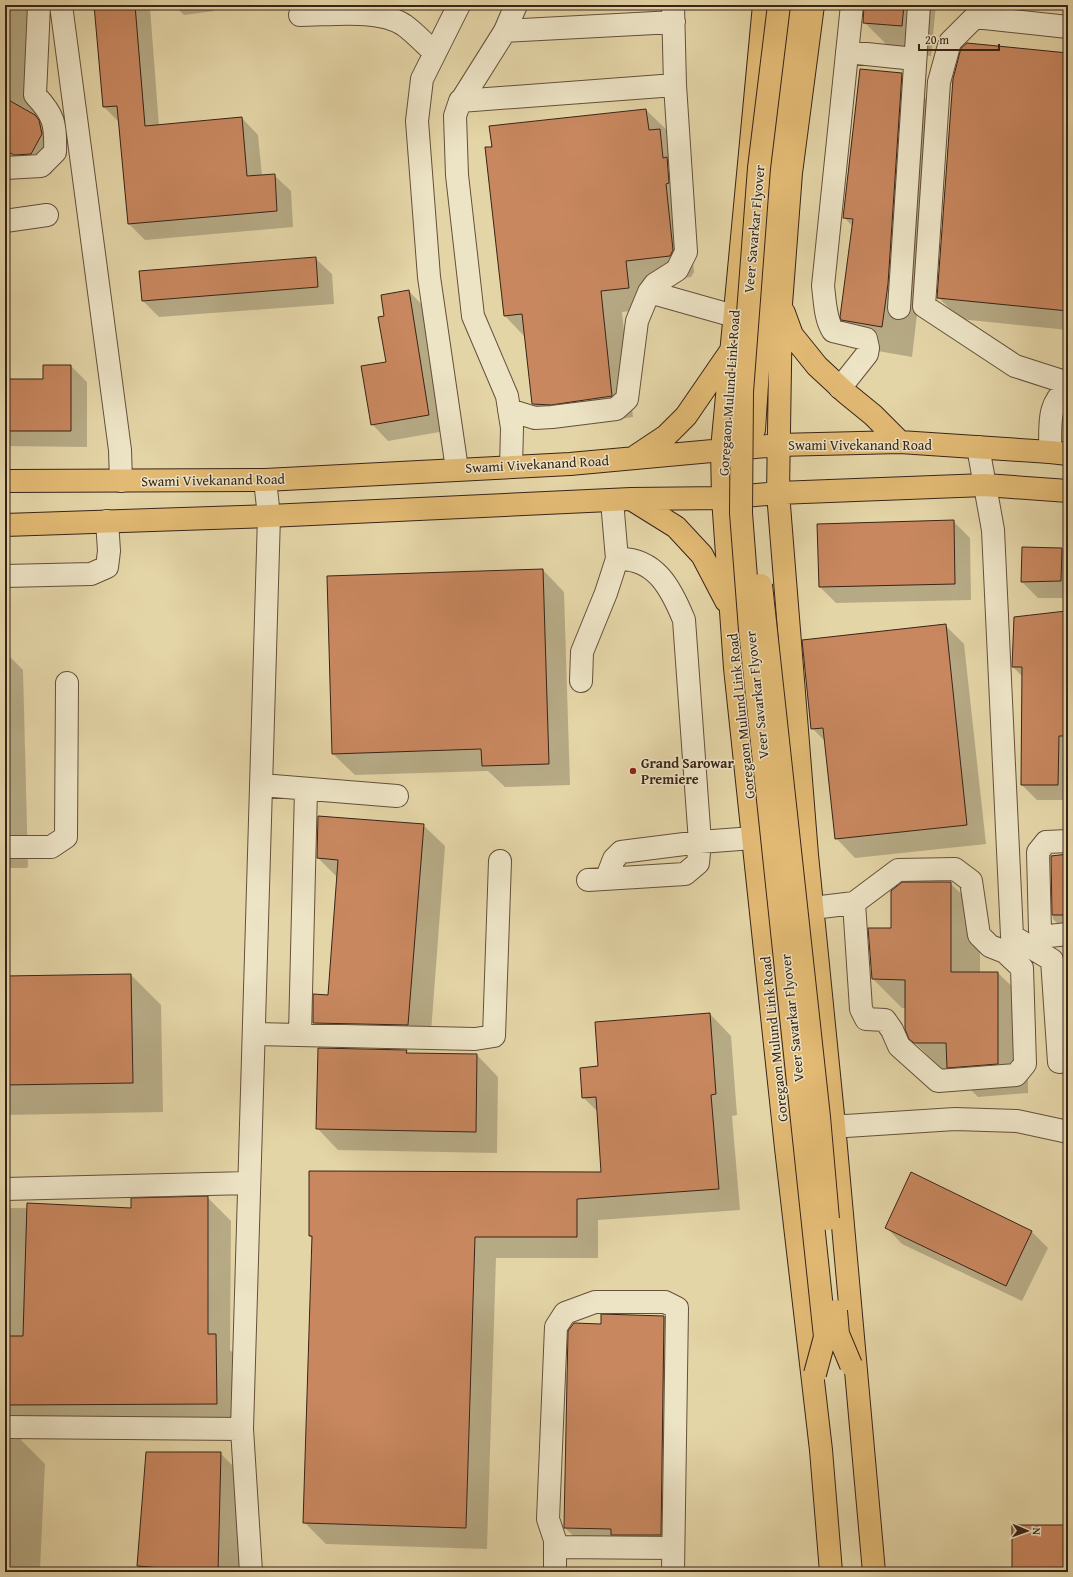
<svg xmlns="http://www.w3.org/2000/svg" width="1073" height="1577" font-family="'Gentium Book Plus',serif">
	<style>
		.shadow { fill: #0003 }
		.building { fill: #c8875f; stroke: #392417 }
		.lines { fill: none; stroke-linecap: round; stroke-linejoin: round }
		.minor-casing { stroke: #64503b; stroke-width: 24 }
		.major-casing { stroke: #392417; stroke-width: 24 }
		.minor { stroke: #ede4c6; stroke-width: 22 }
		.major { stroke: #e2ba74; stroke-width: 22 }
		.major-bridge-casing { stroke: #392417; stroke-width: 24; stroke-linecap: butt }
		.major-bridge { stroke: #e2ba74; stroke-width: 22 }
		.poi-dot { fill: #8f2418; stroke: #ede4c6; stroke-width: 1.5 }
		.labels { text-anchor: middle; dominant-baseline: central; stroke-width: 3; stroke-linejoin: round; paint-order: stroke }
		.street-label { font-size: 14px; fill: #392417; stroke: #ede4c6 }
		.poi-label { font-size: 14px; font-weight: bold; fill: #392417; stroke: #ede4c6; text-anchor: start }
	</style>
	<rect width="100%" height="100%" fill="#e4d5a7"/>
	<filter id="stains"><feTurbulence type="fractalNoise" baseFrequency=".005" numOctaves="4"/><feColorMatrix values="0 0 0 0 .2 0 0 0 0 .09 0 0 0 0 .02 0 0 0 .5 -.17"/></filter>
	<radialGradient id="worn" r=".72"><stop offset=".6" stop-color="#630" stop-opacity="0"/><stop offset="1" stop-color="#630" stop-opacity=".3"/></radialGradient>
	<path class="shadow" d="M 5,5 L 40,5 L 42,37 L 38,118 L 55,136 L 62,154 L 51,174 L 35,174 L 5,167 Z
		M 95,5 L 146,5 L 150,8 L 159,126 L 242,118 L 258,135 L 262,176 L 274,175 L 291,191 L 293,227 L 145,240 L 128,223 L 119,122 L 104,107 Z
		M 174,5 L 214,5 L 214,11 L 184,15 Z
		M 865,5 L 936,5 L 931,56 L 894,52 L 864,22 Z
		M 1068,54 L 1068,330 L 960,319 L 938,297 Z
		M 902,74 L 931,104 L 917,314 L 912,357 L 872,350 L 842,320 L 853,227 L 844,217 L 852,137 L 854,137 Z
		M 646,110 L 668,131 L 687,205 L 694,272 L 691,277 L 646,283 L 650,309 L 622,312 L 633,417 L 573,426 L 554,425 L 533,403 L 525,337 L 505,316 L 490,127 Z
		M 315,258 L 332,274 L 334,304 L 159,317 L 143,301 Z
		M 409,291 L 425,308 L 445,431 L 388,441 L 372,424 L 387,363 L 386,317 Z
		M 71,366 L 87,382 L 87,447 L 5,446 L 5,380 L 44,380 Z
		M 953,521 L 970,538 L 971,600 L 836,603 L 820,587 Z
		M 1062,549 L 1068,555 L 1068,598 L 1038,598 L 1022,582 Z
		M 543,570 L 564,592 L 570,785 L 505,787 L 488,771 L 355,775 L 333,754 Z
		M 1066,612 L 1068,614 L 1068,800 L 1037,800 L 1022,785 L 1023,677 L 1013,667 Z
		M 945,625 L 964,644 L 986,844 L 855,858 L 836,838 L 826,742 L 812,728 Z
		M 5,652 L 23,670 L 28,866 L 27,868 L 5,868 Z
		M 423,825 L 445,846 L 430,1046 L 335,1044 L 314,1022 L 329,996 L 338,878 L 318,858 Z
		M 1068,854 L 1068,934 L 1053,919 L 1052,856 Z
		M 950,883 L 980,912 L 980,973 L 998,973 L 1028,1002 L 1028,1093 L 978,1097 L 953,1072 L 945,1072 L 910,1038 L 906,1008 L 902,1008 L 873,979 L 892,929 Z
		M 131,975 L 161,1005 L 163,1112 L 5,1115 L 5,977 Z
		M 710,1014 L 731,1036 L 737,1115 L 732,1116 L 740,1210 L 598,1220 L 598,1258 L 496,1258 L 487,1549 L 326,1544 L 304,1522 L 313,1239 L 310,1236 L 602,1173 L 598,1112 L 583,1097 L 599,1067 Z
		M 406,1051 L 409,1054 L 477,1055 L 498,1077 L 497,1153 L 338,1150 L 317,1128 Z
		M 208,1198 L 231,1221 L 230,1350 L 239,1358 L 239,1427 L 22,1439 L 21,1440 L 45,1464 L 40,1569 L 5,1568 L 5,1208 L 132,1209 Z
		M 886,1227 L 1031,1231 L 1048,1248 L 1022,1301 L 902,1244 Z
		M 664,1317 L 685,1338 L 682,1556 L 587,1549 L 565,1528 L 602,1325 Z
		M 146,1453 L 220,1453 L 241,1474 L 239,1572 L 137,1572 Z"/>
	<path class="building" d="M 94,5 L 135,5 L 145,126 L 242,117 L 247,176 L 275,174 L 277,211 L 128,224 L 117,106 L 103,107 Z
		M 864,5 L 904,5 L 902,26 L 863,23 Z
		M 967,43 L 1068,53 L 1068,311 L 937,298 L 953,79 L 961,48 Z
		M 860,69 L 902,73 L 888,284 L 882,327 L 841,320 L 840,317 L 853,219 L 843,218 Z
		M 5,98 L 35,115 L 39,120 L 42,134 L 31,154 L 14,155 L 5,150 Z
		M 646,109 L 649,130 L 660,129 L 663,158 L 667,157 L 669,183 L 666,184 L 673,250 L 670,256 L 626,261 L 629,288 L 601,291 L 612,396 L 551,405 L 532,404 L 522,314 L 504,316 L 485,147 L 492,147 L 489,126 Z
		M 316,257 L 318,287 L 142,301 L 139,271 Z
		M 409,290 L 429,415 L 371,425 L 361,366 L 386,362 L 378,317 L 384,316 L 381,295 Z
		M 43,365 L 71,365 L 71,431 L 5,431 L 5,379 L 43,379 Z
		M 954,520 L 955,584 L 819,587 L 817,524 Z
		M 1022,547 L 1062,548 L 1061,581 L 1021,582 Z
		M 543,569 L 549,764 L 482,766 L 481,749 L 332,754 L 327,576 Z
		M 1066,611 L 1065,651 L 1068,651 L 1067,736 L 1059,736 L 1058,785 L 1021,785 L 1022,667 L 1012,667 L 1014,617 Z
		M 946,624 L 967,825 L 835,839 L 823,728 L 811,729 L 802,640 Z
		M 318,816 L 424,824 L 408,1025 L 313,1023 L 313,994 L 328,995 L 338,860 L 317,858 Z
		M 1068,854 L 1068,915 L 1052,915 L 1051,856 Z
		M 902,882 L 951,882 L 951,972 L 998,972 L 998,1064 L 947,1068 L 946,1043 L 914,1043 L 909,1039 L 905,1029 L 905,980 L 872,979 L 868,928 L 891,928 L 891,891 Z
		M 131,974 L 133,1083 L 5,1085 L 5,976 Z
		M 710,1013 L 716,1094 L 711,1095 L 719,1189 L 577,1199 L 577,1237 L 475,1237 L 466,1528 L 303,1523 L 312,1236 L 309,1236 L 309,1171 L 601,1172 L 596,1097 L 582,1098 L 580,1068 L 598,1066 L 595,1022 Z
		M 318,1048 L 407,1050 L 406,1053 L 477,1054 L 476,1132 L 316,1129 Z
		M 911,1172 L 1032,1231 L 1006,1286 L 885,1228 Z
		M 208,1196 L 208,1334 L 216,1334 L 217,1404 L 5,1405 L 5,1336 L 23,1336 L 27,1203 L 131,1208 L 131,1198 Z
		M 601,1314 L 664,1316 L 661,1535 L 611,1535 L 611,1529 L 564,1528 L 564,1526 L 568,1331 L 574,1323 L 601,1324 Z
		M 146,1452 L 221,1452 L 218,1572 L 137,1566 Z
		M 1012,1525 L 1068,1525 L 1068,1572 L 1012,1572 Z"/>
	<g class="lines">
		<g class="minor-casing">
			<path id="minor" d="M 61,5 L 120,450 L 121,481
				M 673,5 L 675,85
				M 300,15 C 330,15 379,8 404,25 C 415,33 424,43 434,52
				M 1068,27 L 975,17 L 950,42 L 939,82 L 924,306 L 1015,366 L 1068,383
				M 505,31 L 674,22
				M 847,52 L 915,59
				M 461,101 L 505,31 L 516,5
				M 5,168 L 41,166 L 55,152 C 56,124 54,115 35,95 L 39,5
				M 5,221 L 47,215
				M 649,292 L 734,316
				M 899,308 L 919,5
				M 840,388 L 867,354 L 868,348 L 866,339 L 833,331 C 825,319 825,301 823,286 L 852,5
				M 509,410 L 535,418 L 552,417 L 616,409 L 627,399 L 637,321 L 649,292 L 655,284 L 677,270 L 686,252 L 675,85 L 460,101 L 455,116 L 457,175 L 473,316 L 507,396 L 512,428 L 511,467
				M 978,447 L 993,530 L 1012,936 L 1052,960 L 1059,1062
				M 1050,452 C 1051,426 1046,405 1068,388
				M 457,469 L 429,277 L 417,121 L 422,79 L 459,5
				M 5,576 L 91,574 L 107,567 L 109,551 L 107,521
				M 581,681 L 582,652 L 606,593 L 617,559 L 612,501
				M 261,785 L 397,796
				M 1068,841 L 1046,842 L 1038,852 L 1040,931 L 1049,936 L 1068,934
				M 5,847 L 51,847 L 66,837 L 67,683
				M 955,869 L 971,881 L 979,935 L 990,946 L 1005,952 L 1022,968 L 1025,1064 L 1016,1075 L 938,1081 L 899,1046 L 892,1030 L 885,1020 L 866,1019 L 861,1009 L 854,903 L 898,870 Z
				M 607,877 L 614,859 L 621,852 L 700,842 L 753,838
				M 588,880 L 685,874 L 698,863 L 700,842 L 684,620 C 671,588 655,557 617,559
				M 813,908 L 854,903
				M 255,1034 L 475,1039 L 494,1036 L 500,861
				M 300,1034 L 306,789
				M 834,1125 L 846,1126 L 955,1119 L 1017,1121 L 1068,1132
				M 5,1189 L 249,1183
				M 5,1427 L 242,1429
				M 555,1547 L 673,1548
				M 251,1572 L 242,1429 L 269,516 L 265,480
				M 555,1572 L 555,1540 L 548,1519 L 556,1327 L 565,1313 L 595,1302 L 665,1302 L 677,1308 L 673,1572"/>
		</g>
		<g class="major-casing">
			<path id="major" d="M 764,5 L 722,449 L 723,498 L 735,668 L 786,1148 L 821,1450 L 831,1572
				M 813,5 L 791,173 L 781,304 L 778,493 L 807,855 L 834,1125 L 874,1572
				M 784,313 L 792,335 L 817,366 L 846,393 L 873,415 L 900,442
				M 754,430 L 768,217 L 778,113 L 791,5
				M 636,456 L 666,436 L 686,416 L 730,352
				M 5,481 L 265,480 L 570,464 L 778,445 L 900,442 L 1050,452 L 1068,454
				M 631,499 L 676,527 L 702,555 L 726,601
				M 5,525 L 269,516 L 631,499 L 723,498 L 778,493 L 985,485 L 1068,491"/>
		</g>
		<use href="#minor" class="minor"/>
		<use href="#major" class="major"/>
		<g class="major-bridge-casing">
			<path id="major-bridge" d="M 779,5 L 759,168 L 742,392 L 741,513 L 750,630 L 825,1337 L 815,1374
				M 761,585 L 819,1117 L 828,1219
				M 836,1311 L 838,1334 L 851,1365"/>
		</g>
		<use href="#major-bridge" class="major-bridge"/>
	</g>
	<circle class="poi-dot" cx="633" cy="771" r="4"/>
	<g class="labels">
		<g class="street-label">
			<text transform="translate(754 229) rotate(-85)">Veer Savarkar Flyover</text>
			<text transform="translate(729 393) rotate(-86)">Goregaon Mulund Link Road</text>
			<text x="860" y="445">Swami Vivekanand Road</text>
			<text transform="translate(537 464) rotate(-3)">Swami Vivekanand Road</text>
			<text transform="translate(213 480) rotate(-1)">Swami Vivekanand Road</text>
			<text transform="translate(757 695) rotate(-96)">Veer Savarkar Flyover</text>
			<text transform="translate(741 716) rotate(-96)">Goregaon Mulund Link Road</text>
			<text transform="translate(792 1018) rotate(-96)">Veer Savarkar Flyover</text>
			<text transform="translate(774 1039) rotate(-96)">Goregaon Mulund Link Road</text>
		</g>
		<g class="poi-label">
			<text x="641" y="763">Grand Sarowar<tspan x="641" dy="16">Premiere</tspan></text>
		</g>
	</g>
	<rect width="1073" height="1577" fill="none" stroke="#e4d5a7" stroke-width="20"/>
	<rect x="6" y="6" width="1061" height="1565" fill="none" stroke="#392417" stroke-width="2"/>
	<rect x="10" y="10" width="1053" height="1557" fill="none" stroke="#392417"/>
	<g transform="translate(1027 1531) rotate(92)" stroke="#ede4c6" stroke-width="3" paint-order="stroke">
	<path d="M0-3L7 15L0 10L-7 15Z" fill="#392417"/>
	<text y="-6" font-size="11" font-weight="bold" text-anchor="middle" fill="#392417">N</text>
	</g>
	<path d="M919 44v6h80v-6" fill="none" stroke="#392417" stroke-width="2"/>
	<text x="925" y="44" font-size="12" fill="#392417" stroke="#ede4c6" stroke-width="3" paint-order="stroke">20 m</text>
	<rect width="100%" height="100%" filter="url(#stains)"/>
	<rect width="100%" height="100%" fill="url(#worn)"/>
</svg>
